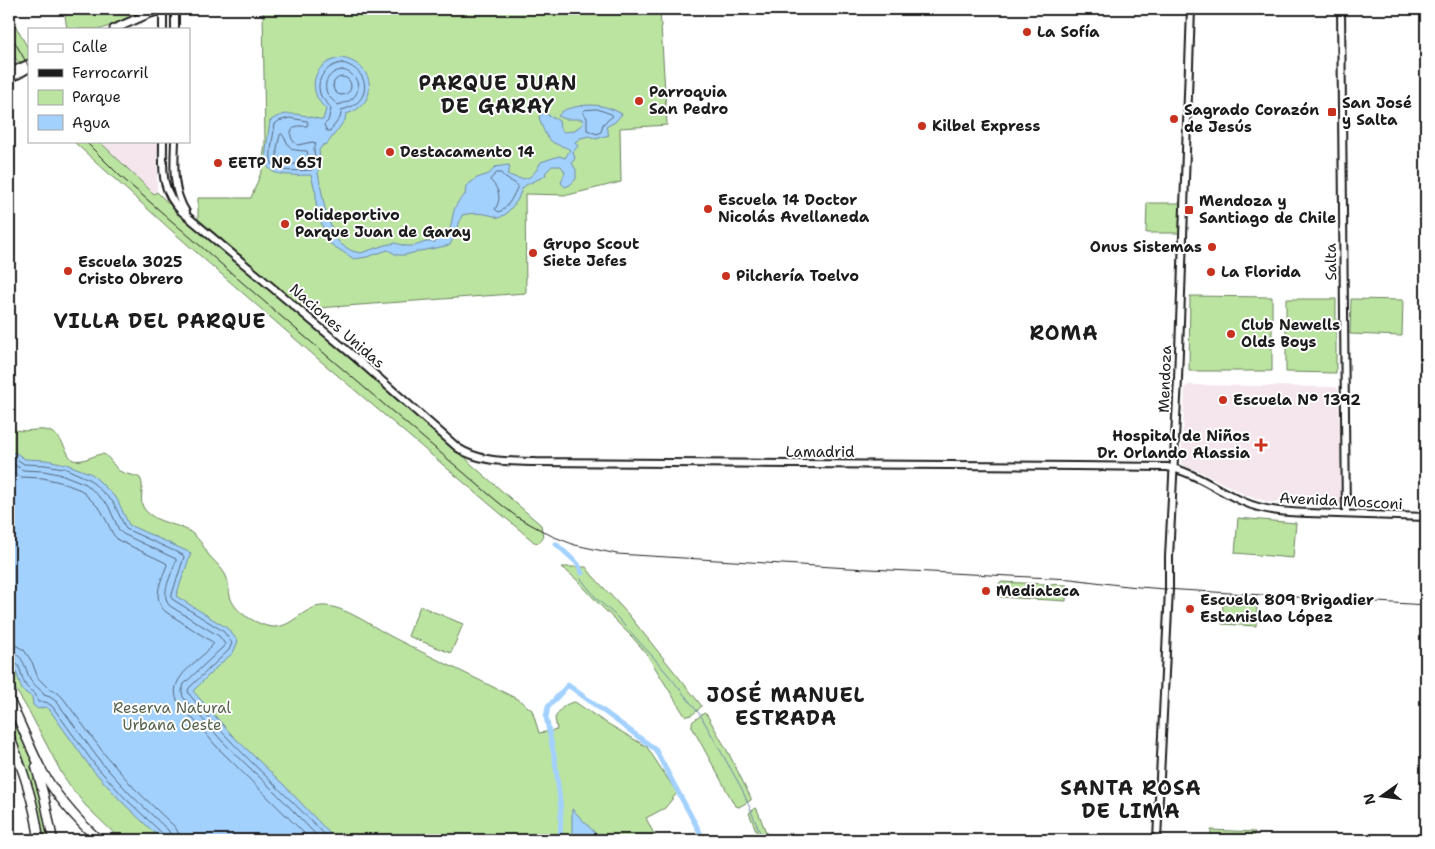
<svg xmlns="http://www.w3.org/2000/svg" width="1435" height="849" font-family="'Shantell Sans',sans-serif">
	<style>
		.built { fill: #f5e6ee }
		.green { fill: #bbe4a1; stroke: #6c805e }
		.water { fill: #a3d1fe; stroke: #6d89a4 }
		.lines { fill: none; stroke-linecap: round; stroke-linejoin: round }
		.shore { stroke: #526476; stroke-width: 1 }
		.stream { stroke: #6d89a4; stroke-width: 1 }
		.canal { stroke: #a3d1fe; stroke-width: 5 }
		.secondary-casing { stroke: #1c1c1c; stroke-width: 10 }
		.primary-casing { stroke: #1c1c1c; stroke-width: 11 }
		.highway-casing { stroke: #1c1c1c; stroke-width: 11 }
		.secondary { stroke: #fff; stroke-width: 6 }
		.primary { stroke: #fff; stroke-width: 7 }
		.highway { stroke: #fff; stroke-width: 8 }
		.rail { stroke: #1c1c1c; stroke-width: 1 }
		.poi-dot { fill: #c8321e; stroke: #fff; stroke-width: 2 }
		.labels { text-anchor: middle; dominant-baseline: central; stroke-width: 4; stroke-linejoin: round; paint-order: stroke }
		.poi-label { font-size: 15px; font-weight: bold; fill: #1c1c1c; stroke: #fff; text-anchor: start }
		.street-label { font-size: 15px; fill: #1c1c1c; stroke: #fff }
		.park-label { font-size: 15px; fill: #54624b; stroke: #fff }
		.district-label { font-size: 20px; font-weight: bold; letter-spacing: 1px; fill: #1c1c1c; stroke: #fff }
	</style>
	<rect width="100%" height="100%" fill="#fff"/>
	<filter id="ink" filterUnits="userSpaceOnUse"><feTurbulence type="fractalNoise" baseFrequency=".02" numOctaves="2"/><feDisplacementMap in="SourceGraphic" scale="10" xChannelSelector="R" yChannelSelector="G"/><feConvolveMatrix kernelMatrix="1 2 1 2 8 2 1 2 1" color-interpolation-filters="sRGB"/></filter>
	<g filter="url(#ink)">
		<path class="built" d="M 99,141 L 158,141 L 157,192 L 154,194 Z
			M 1188,385 L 1336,387 L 1339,391 L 1341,503 L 1338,507 L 1294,505 L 1268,502 L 1248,496 L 1199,471 L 1184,466 L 1181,462 L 1183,429 L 1184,426 L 1183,424 L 1185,388 Z"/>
		<path class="green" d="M 64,9 L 148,9 L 102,29 L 67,29 Z
			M 266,9 L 660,9 L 667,125 L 620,128 L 621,182 L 568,195 L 525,194 L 526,293 L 304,309 L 198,219 L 198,198 L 251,198 L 262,170 L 265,142 L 263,11 Z
			M 9,14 L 29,50 L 29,60 L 19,64 L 9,47 Z
			M 73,141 L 99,141 L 154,194 L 157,192 L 171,206 L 466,458 L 471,464 L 541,525 L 543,537 C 541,541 539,544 534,542 L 317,358 L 172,231 Z
			M 1147,203 L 1181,203 L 1180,233 L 1146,233 Z
			M 1190,296 L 1272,297 L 1272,371 L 1189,371 Z
			M 1286,299 L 1336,299 L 1336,373 L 1286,372 Z
			M 1351,299 L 1403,300 L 1402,336 L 1350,334 Z
			M 16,430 C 28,433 43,426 53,433 C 64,439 67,457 73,460 C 84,463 97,453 103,454 C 108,455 114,466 118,470 C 125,475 133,474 140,478 C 146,488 137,500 145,510 C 156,523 175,523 189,531 C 198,537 203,545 208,554 C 213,560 219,565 223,571 C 229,579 228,586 230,596 C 232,605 241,614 249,618 C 256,622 266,627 274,627 C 296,627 306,600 333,607 C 353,612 375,628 394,638 C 435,659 478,679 519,700 L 532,710 L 539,733 L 557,730 L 555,718 C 560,709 565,703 575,702 L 600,719 L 647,747 L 677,793 L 665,808 L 646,818 L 657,840 L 121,840 L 86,806 L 73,790 L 62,774 L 30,713 L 9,679 L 9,431 Z
			M 1238,518 L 1296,523 L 1293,558 L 1235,553 Z
			M 562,567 L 586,567 L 592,575 L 628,614 L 701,705 L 701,707 C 697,711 691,717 685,716 L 646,653 L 632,637 L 599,604 L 577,580 Z
			M 1000,582 L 1067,585 L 1066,601 L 999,597 Z
			M 1223,604 L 1257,606 L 1256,626 L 1222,624 Z
			M 420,606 L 463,624 L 451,653 L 408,636 Z
			M 9,706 L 35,763 L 53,840 L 39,840 L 35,819 L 9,735 Z
			M 704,713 L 707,715 L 729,754 L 751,798 L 751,800 L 739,807 L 736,806 L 734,804 L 692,727 L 692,722 Z
			M 756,808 L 757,809 L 769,840 L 760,840 L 749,813 Z
			M 1211,830 L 1255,832 L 1254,840 L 1211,840 Z"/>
		<path class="water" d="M 342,58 C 377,65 379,105 346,114 L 345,120 L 327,144 L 323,145 L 319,150 L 320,159 L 318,173 L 325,209 L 335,238 L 342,245 L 352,251 L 361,253 L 385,245 L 395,243 L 406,246 L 414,246 L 426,242 L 435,242 L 438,238 L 448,235 C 454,221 450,206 465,195 L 466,186 L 477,178 L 489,174 L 495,167 L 509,165 L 510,168 L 507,174 C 526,183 532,179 541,162 L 559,156 L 565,158 L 570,150 C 565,146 559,146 554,143 C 545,138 542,126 539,117 L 543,112 L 559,121 L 560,128 L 564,132 L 573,131 L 583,124 L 582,119 L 565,119 L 558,116 C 563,109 567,109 575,107 C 592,103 606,105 622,114 L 615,122 L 606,127 L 609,135 L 596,139 L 589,136 L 581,138 L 575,142 L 578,146 L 573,152 L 575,158 L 572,163 L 576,170 L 576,179 L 570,185 L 565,187 L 561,183 L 565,172 L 561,166 L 552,166 L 546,172 L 545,176 L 526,185 L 522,189 L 517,201 L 506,214 L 499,218 C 487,213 474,212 462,215 L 457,230 L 450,245 L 436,248 L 420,251 L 405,255 L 397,255 L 388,250 L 367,257 L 354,259 L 329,243 L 325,235 L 316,204 L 316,194 L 311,175 C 256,177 264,168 270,121 C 287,108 304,116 323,120 L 326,109 C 305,90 313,61 342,58 Z
			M 9,452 L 16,453 L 25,459 L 46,460 L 66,464 L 92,474 L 117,499 L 129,525 L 191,553 L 176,596 L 227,628 L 238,641 L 233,653 L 221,663 L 193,691 L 231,734 L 284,785 L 336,840 L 162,840 L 122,802 L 91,768 L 49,709 L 45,707 L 38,709 L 33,705 L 32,697 L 22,690 L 16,671 L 9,660 Z
			M 572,809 L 602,840 L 572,840 Z"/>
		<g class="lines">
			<path class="shore" d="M 342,63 C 362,67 373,88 357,103 C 353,107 347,108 342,110 L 340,118 L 330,131 L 327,131 L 324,125 L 328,121 L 331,109 C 329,104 324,101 321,96 C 314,80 326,65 342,63 Z
				M 342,70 C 355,72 364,87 353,98 C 349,102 343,103 338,105 C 334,101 329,98 327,93 C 322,81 331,71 342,70 Z
				M333 86a9 9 0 1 1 18 0a9 9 0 1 1-18 0Z
				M 597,109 L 611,114 L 613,116 L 603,124 L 601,132 L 597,134 L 587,130 L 587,118 L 583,112 L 585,110 Z
				M 290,118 L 307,121 L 308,123 L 307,126 C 305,126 300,126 298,126 C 287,129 290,141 298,145 L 312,142 L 316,143 L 314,150 L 315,160 L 312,170 C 264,173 268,168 275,124 L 279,121 Z
				M 282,134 C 292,149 287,150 307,151 L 309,159 L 308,164 L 284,164 L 277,161 L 277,148 L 280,135 Z
				M 497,173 L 501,173 C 506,181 513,180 518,186 C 513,196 509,207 499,212 L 495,209 C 502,199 499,188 490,180 Z
				M 9,457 L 15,458 L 24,464 L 45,465 L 64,468 L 89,479 L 113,502 L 126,529 L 183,555 L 184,557 L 172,594 L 172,599 L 223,631 L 232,643 L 229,650 L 190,687 L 188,690 L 189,694 C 231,747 284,791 330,840
				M 9,464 L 13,464 L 23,470 L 44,471 L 63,475 L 86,484 L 108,505 L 119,530 L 123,534 L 176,559 L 176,561 C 172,574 159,595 170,606 L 219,636 L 225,644 L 224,646 L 184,684 L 182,691 L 183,697 L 223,742 L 276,793 L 321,840
				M 9,471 L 21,477 L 43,478 L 60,482 L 81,490 L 101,510 L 113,534 L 118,540 L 166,563 L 167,565 C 161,581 151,599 166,612 L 214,643 C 203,660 167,676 177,700 L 217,747 L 311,840
				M 9,645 L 17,646 L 24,650 L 32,662 L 38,678 L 49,689 L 58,693 L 63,698 L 106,756 L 135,789 L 175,827 L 179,834 L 179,840
				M 9,652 C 27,654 24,673 33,683 C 37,688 41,689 44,695 L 50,697 L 57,702 L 100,761 L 130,794 L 168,830 L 171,835 L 172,840
				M 9,659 C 22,661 20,677 26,686 C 32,694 35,689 38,702 L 46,702 L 52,706 L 95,765 L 125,798 L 164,835 L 165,840"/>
			<path class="stream" d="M 581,579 L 597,599 L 615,615 L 654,658 L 675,683 L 701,716 L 742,789 L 763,840"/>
			<path class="canal" d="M 556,544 L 578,564 L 582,573
				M 560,840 L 561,810 L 555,760 L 546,717 L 548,707 L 568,685 L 655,749 L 704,840"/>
			<g class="secondary-casing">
				<path id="secondary" d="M 163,9 L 163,29
					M 175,9 L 175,29
					M 1341,9 L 1346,514
					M 163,141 C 163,169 160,189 181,211 L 355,357 L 458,448 C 481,463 510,461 536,462 L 1076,466 L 1167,467 C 1193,471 1220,492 1244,502 C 1264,511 1287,512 1308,513 L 1426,517
					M 175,141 C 174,166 172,190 186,212
					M 1157,840 L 1169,589 L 1169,557 L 1178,379 L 1191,9"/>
			</g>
			<g class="primary-casing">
				<path id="primary" d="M 114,29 L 148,14 L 164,9
					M 9,73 L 29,64
					M 9,79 L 29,68"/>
			</g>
			<g class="highway-casing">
				<path id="highway" d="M 9,699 C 20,722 29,745 40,767 C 55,795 76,819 99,840
					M 9,735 C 23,769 35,804 39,840
					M 36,767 L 44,796 L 53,840"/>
			</g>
			<use href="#secondary" class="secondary"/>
			<use href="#primary" class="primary"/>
			<use href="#highway" class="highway"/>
			<path class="rail" d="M 9,32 L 29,67
				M 85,141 L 119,175 L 283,318 L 498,502 L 517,517 L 552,536 L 575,545 L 617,554 L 849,568 L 1071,579 L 1127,586 L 1165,589 L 1426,605"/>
		</g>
	</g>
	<g class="poi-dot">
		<circle cx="1027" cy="32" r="5"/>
		<circle cx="639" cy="101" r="5"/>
		<rect x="1327" y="107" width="10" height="10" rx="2.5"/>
		<circle cx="1174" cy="119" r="5"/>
		<circle cx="922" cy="126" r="5"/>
		<circle cx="390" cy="152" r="5"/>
		<circle cx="218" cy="163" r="5"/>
		<circle cx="708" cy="209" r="5"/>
		<rect x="1184" y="205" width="10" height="10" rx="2.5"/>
		<circle cx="285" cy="224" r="5"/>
		<circle cx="1212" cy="247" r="5"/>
		<circle cx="533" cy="253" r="5"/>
		<circle cx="68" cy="271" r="5"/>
		<circle cx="1211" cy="272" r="5"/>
		<circle cx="726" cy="276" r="5"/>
		<circle cx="1231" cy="334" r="5"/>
		<circle cx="1223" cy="400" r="5"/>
		<path d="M1258.5 437.5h5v5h5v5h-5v5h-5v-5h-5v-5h5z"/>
		<circle cx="986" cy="591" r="5"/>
		<circle cx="1190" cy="609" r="5"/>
	</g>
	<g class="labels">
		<g class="poi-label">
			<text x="1037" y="32">La Sofía</text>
			<text x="649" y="92">Parroquia<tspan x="649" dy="17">San Pedro</tspan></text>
			<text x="1342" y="103">San José<tspan x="1342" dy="17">y Salta</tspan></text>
			<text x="1184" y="110">Sagrado Corazón<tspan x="1184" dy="17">de Jesús</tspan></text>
			<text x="932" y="126">Kilbel Express</text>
			<text x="400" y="152">Destacamento 14</text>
			<text x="228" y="163">EETP Nº 651</text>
			<text x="718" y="200">Escuela 14 Doctor<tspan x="718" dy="17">Nicolás Avellaneda</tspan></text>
			<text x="1199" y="201">Mendoza y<tspan x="1199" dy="17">Santiago de Chile</tspan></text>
			<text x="295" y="215">Polideportivo<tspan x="295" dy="17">Parque Juan de Garay</tspan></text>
			<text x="543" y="244">Grupo Scout<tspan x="543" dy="17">Siete Jefes</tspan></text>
			<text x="1202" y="247" text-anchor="end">Onus Sistemas</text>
			<text x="78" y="262">Escuela 3025<tspan x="78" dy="17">Cristo Obrero</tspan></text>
			<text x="1221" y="272">La Florida</text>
			<text x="736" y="276">Pilchería Toelvo</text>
			<text x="1241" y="325">Club Newells<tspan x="1241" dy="17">Olds Boys</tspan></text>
			<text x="1233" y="400">Escuela N° 1392</text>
			<text x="1250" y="436" text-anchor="end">Hospital de Niños<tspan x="1250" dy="17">Dr. Orlando Alassia</tspan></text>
			<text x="996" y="591">Mediateca</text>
			<text x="1200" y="600">Escuela 809 Brigadier<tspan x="1200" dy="17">Estanislao López</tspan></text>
		</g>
		<g class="street-label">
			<text transform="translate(1331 262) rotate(-91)">Salta</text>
			<text transform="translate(337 326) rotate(41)">Naciones Unidas</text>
			<text transform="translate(1165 379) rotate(-88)">Mendoza</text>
			<text x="820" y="452">Lamadrid</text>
			<text transform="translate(1341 501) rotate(3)">Avenida Mosconi</text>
		</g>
		<g class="park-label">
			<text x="172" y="708">Reserva Natural<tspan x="172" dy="17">Urbana Oeste</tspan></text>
		</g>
		<g class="district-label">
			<text x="498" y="83">PARQUE JUAN<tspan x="498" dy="23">DE GARAY</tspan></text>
			<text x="160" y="321">VILLA DEL PARQUE</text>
			<text x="1064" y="333">ROMA</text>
			<text x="786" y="695">JOSÉ MANUEL<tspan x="786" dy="23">ESTRADA</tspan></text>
			<text x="1131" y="788">SANTA ROSA<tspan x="1131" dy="23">DE LIMA</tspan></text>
		</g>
	</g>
	<rect width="1435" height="849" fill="none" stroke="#fff" stroke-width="30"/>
	<rect x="15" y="15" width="1405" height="819" fill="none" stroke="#1c1c1c" stroke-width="2" filter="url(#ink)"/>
	<rect x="28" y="28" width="162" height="115" fill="#ffffff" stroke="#a4a4a4"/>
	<rect x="38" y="44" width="25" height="8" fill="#ffffff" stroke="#a4a4a4"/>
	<text x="72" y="52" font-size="15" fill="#1c1c1c">Calle</text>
	<rect x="38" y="69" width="25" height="8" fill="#1c1c1c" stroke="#a4a4a4"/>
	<text x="72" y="78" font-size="15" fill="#1c1c1c">Ferrocarril</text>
	<rect x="38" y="90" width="25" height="15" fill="#bbe4a1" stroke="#a4a4a4"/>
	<text x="72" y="102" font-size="15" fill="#1c1c1c">Parque</text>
	<rect x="38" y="115" width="25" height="15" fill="#a3d1fe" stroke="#a4a4a4"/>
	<text x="72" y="128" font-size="15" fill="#1c1c1c">Agua</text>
	<g transform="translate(1382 796) rotate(256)" stroke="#ffffff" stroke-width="4" paint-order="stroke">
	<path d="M0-4L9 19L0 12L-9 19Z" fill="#1c1c1c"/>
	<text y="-8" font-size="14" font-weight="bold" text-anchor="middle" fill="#1c1c1c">N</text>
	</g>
</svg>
